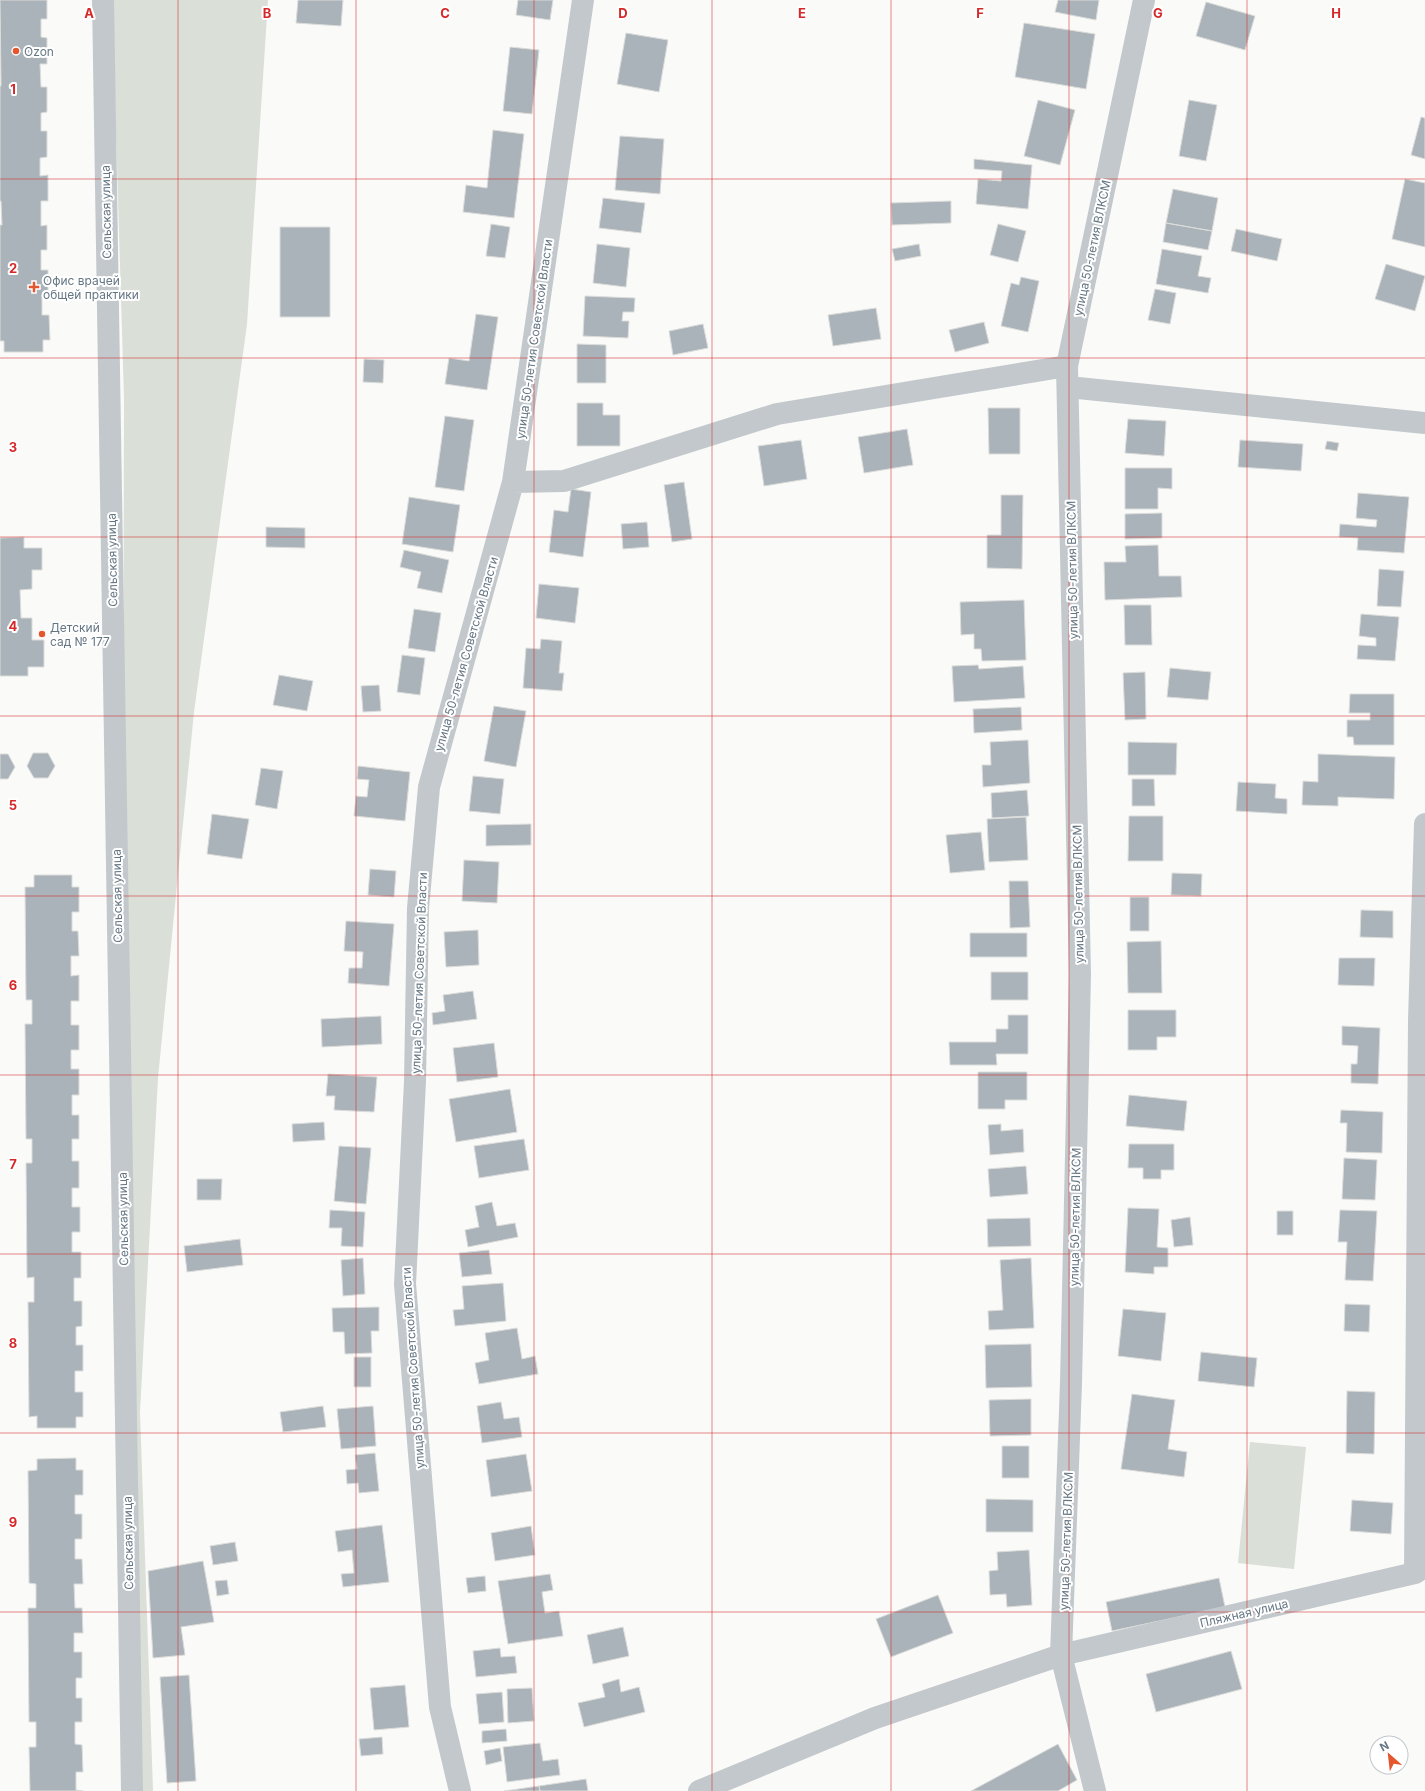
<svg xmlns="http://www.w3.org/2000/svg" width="1425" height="1791" font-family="Inter,sans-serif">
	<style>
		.green { fill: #dadfd7 }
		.building { fill: #aab3b9; stroke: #dcdcda }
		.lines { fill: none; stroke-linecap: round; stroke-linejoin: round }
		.minor { stroke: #c3c8cc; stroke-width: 22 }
		.grid { fill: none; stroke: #d62828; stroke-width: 1; stroke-opacity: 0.55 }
		.poi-dot { fill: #e4572e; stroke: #fff; stroke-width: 1.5 }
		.labels { text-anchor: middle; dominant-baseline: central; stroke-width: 4; stroke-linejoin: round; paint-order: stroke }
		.poi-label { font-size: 12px; fill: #657683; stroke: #fff; text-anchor: start }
		.street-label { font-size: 12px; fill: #657683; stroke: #fff }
		.grid-label { font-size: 13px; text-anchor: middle; font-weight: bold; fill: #d62828; stroke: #fff; stroke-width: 4; stroke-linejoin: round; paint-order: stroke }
	</style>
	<rect width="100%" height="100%" fill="#fafaf8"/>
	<path class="green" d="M 112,0 L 268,0 L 247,324 L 194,712 L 158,1078 L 140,1412 L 153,1791 L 138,1791 L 123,901 L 124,398 Z
		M 1250,1442 L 1306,1447 L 1294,1569 L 1238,1563 Z"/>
	<path class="building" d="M 0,0 L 47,0 L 47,19 L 41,19 L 41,37 L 47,38 L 47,64 L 40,64 L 41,87 L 47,87 L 47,112 L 41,113 L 41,131 L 47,131 L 47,157 L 40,158 L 40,176 L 48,175 L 48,201 L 41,201 L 41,226 L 47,225 L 47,250 L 41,250 L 41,270 L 48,270 L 48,295 L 42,295 L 42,315 L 49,315 L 50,340 L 43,340 L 43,352 L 4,352 L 4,341 L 0,341 L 0,225 L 2,225 L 1,201 L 0,201 L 0,86 L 1,86 Z
		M 298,0 L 343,0 L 341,26 L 296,23 Z
		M 518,0 L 553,0 L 550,20 L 516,15 Z
		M 1058,0 L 1099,0 L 1096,20 L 1055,12 Z
		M 1206,2 L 1255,16 L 1245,50 L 1196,36 Z
		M 1024,23 L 1095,34 L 1086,89 L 1015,77 Z
		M 626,33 L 668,40 L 659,92 L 617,84 Z
		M 510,47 L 539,50 L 532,114 L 503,111 Z
		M 1038,100 L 1075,110 L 1060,165 L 1024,156 Z
		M 1189,100 L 1217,105 L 1206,161 L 1179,156 Z
		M 1421,117 L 1425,118 L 1425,159 L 1411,155 Z
		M 493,130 L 524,134 L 514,218 L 463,212 L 466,185 L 487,188 Z
		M 620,136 L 664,139 L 660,194 L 615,190 Z
		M 974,159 L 1032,165 L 1028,209 L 976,204 L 978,179 L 1001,181 L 1002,171 L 974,169 Z
		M 1405,179 L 1425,183 L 1425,247 L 1392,239 Z
		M 1173,189 L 1218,198 L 1212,231 L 1166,223 Z
		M 603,198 L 645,203 L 641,233 L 599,228 Z
		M 951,201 L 951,223 L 892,225 L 891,203 Z
		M 1166,223 L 1212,231 L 1208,250 L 1163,242 Z
		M 491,224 L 510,227 L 505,258 L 486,256 Z
		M 998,224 L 1026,231 L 1018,262 L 990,255 Z
		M 280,227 L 330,227 L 330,317 L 280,317 Z
		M 1236,229 L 1282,239 L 1277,261 L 1231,251 Z
		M 597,244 L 630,248 L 626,287 L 593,283 Z
		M 919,244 L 921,256 L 895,261 L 892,249 Z
		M 1162,249 L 1202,256 L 1198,276 L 1211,278 L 1208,293 L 1156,284 Z
		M 1386,264 L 1425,276 L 1415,311 L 1375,299 Z
		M 1021,277 L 1039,281 L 1028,332 L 1001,326 L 1011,283 L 1019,285 Z
		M 1155,289 L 1176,293 L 1170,324 L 1148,320 Z
		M 585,296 L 635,298 L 634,312 L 623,312 L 622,321 L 629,321 L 628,338 L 583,336 Z
		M 876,308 L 881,339 L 833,346 L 828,315 Z
		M 476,314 L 498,317 L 487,390 L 445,384 L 449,358 L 469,361 Z
		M 984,322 L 989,343 L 955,352 L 949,330 Z
		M 703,324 L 708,348 L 673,355 L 669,331 Z
		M 577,344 L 606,345 L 606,383 L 577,383 Z
		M 364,359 L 384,360 L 383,383 L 363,382 Z
		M 577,403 L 603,403 L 603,415 L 620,415 L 620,446 L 577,446 Z
		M 988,408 L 1020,408 L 1020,454 L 989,454 Z
		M 445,416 L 474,420 L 464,491 L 435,487 Z
		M 1128,419 L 1166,421 L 1164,456 L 1125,453 Z
		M 907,429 L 913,465 L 864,473 L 858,437 Z
		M 801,440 L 807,479 L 764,486 L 758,446 Z
		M 1240,440 L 1303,444 L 1301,471 L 1238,467 Z
		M 1327,441 L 1339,443 L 1337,451 L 1325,449 Z
		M 1125,468 L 1172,468 L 1172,489 L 1158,488 L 1158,509 L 1125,509 Z
		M 684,482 L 692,539 L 672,542 L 664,485 Z
		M 571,489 L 591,492 L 583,557 L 549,552 L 554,510 L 568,512 Z
		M 1358,493 L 1409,497 L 1404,553 L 1357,550 L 1358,538 L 1339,537 L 1340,524 L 1376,527 L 1377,520 L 1356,518 Z
		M 1001,495 L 1023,495 L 1022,569 L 987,568 L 987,535 L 1001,535 Z
		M 409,497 L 460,505 L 453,552 L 402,544 Z
		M 1162,513 L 1162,538 L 1125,539 L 1125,514 Z
		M 647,522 L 649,547 L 623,549 L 621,524 Z
		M 266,527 L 305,528 L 305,548 L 266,547 Z
		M 24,537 L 24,548 L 42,548 L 42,570 L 32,570 L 32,589 L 20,590 L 21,618 L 32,618 L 32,640 L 44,640 L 44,667 L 28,667 L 28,676 L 0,676 L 0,538 Z
		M 1158,545 L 1159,576 L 1181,576 L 1182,597 L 1105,600 L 1104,562 L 1126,562 L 1125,546 Z
		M 404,550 L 449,560 L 442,593 L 417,588 L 421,572 L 400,567 Z
		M 1379,569 L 1404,571 L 1401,607 L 1377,606 Z
		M 539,584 L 579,588 L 575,623 L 536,618 Z
		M 1024,600 L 1026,660 L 982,661 L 981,649 L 974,649 L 974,634 L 961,635 L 960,602 Z
		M 1124,605 L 1151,605 L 1152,645 L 1125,645 Z
		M 414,609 L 441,613 L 435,652 L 408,648 Z
		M 1361,614 L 1399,617 L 1395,661 L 1357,659 L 1358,645 L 1376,646 L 1376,638 L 1359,636 Z
		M 541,639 L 562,641 L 559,673 L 564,673 L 562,691 L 523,688 L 526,648 L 540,649 Z
		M 402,655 L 425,658 L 420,695 L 397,692 Z
		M 978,665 L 979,669 L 1023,666 L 1025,698 L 954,702 L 952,666 Z
		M 1170,668 L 1211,672 L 1208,700 L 1167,697 Z
		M 1145,672 L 1146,719 L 1125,720 L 1123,673 Z
		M 279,675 L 313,681 L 307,711 L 273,705 Z
		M 379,685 L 381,711 L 363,712 L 361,686 Z
		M 1350,694 L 1394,694 L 1394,745 L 1354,745 L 1353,737 L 1347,737 L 1347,720 L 1370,720 L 1370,713 L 1349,713 Z
		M 494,706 L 526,711 L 516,767 L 484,761 Z
		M 1021,707 L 1022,730 L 974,733 L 973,709 Z
		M 1028,740 L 1030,783 L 983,787 L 982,765 L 991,765 L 990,742 Z
		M 1128,742 L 1177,743 L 1176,775 L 1128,775 Z
		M 33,753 L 48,753 L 55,766 L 48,778 L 34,778 L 27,766 Z
		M 0,754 L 8,754 L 15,767 L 8,779 L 0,779 Z
		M 1318,754 L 1395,757 L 1394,799 L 1338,797 L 1338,806 L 1302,805 L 1303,781 L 1318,782 Z
		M 358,766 L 410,772 L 405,821 L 354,816 L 356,796 L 367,797 L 369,780 L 357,779 Z
		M 261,768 L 283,771 L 277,809 L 255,805 Z
		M 473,776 L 504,779 L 500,814 L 469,811 Z
		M 1132,779 L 1154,779 L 1155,806 L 1132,806 Z
		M 1238,782 L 1276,784 L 1275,798 L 1287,799 L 1287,814 L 1236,811 Z
		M 1027,790 L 1029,816 L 992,818 L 991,793 Z
		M 212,814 L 249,819 L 242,859 L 207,854 Z
		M 1129,816 L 1163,816 L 1163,861 L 1128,861 Z
		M 1026,817 L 1028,860 L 989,862 L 987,819 Z
		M 531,824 L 531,845 L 486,846 L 486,825 Z
		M 981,832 L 985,870 L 950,873 L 946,835 Z
		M 464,860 L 499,862 L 497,903 L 462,901 Z
		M 370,869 L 396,871 L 394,897 L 368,895 Z
		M 1172,873 L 1202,874 L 1201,896 L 1171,895 Z
		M 34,875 L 72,875 L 72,887 L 79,887 L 79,912 L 72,912 L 72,931 L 78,931 L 79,956 L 71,956 L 71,976 L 79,975 L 79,1001 L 71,1001 L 71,1025 L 79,1025 L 79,1050 L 71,1050 L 71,1069 L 79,1069 L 79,1095 L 72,1095 L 72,1115 L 79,1115 L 79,1139 L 72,1139 L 72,1161 L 79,1161 L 79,1188 L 72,1188 L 72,1207 L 80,1207 L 80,1232 L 72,1232 L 72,1252 L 81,1252 L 81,1278 L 74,1278 L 74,1301 L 82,1301 L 82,1326 L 76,1327 L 76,1345 L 83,1345 L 83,1371 L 75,1371 L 75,1392 L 83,1392 L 83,1417 L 76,1417 L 76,1428 L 37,1428 L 37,1416 L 29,1417 L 28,1302 L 34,1302 L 34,1277 L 27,1278 L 26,1163 L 32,1163 L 32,1139 L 26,1139 L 25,1024 L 32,1024 L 32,1000 L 26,1000 L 25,887 L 34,887 Z
		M 1009,881 L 1028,881 L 1030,927 L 1010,928 Z
		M 1130,897 L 1149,897 L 1149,931 L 1130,931 Z
		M 1361,910 L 1393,911 L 1393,938 L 1360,937 Z
		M 346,921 L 394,924 L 389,986 L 348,983 L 349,968 L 362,968 L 363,952 L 344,951 Z
		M 478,930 L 479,965 L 446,967 L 444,932 Z
		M 970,933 L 1027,933 L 1027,957 L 970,957 Z
		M 1161,941 L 1162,993 L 1128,993 L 1127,942 Z
		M 1339,958 L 1375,958 L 1374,986 L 1338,985 Z
		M 991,972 L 1028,972 L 1028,1000 L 991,1000 Z
		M 473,991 L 477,1019 L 433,1025 L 432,1013 L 445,1011 L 443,995 Z
		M 1128,1010 L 1176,1010 L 1176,1037 L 1157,1037 L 1157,1050 L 1128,1050 Z
		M 1008,1015 L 1028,1015 L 1028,1054 L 996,1054 L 997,1065 L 950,1065 L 949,1042 L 996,1042 L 996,1029 L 1008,1029 Z
		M 381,1016 L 382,1044 L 322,1047 L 321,1019 Z
		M 1342,1026 L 1380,1028 L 1378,1084 L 1351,1083 L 1351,1064 L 1357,1064 L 1358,1046 L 1342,1045 Z
		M 494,1043 L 498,1077 L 457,1082 L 453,1048 Z
		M 978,1072 L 1027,1072 L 1027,1100 L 1005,1100 L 1005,1109 L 978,1109 Z
		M 328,1074 L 377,1077 L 374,1112 L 334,1110 L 335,1096 L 326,1096 Z
		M 510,1089 L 517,1132 L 456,1142 L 449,1099 Z
		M 1129,1095 L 1187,1101 L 1184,1131 L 1126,1126 Z
		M 1341,1110 L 1383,1112 L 1382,1153 L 1346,1152 L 1347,1123 L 1340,1123 Z
		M 324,1122 L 325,1140 L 293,1142 L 292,1124 Z
		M 1001,1124 L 1001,1131 L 1023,1129 L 1024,1152 L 990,1155 L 988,1125 Z
		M 524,1139 L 529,1170 L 479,1178 L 474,1146 Z
		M 1129,1144 L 1174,1144 L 1174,1170 L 1161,1170 L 1161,1179 L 1143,1179 L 1143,1168 L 1128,1168 Z
		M 339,1146 L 371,1148 L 366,1204 L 334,1201 Z
		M 1344,1158 L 1377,1160 L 1375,1200 L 1342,1199 Z
		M 1026,1166 L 1028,1194 L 990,1197 L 988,1169 Z
		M 197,1179 L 222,1179 L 221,1200 L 197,1200 Z
		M 492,1202 L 497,1226 L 515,1223 L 518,1237 L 468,1247 L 465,1230 L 479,1227 L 475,1206 Z
		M 1128,1208 L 1159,1209 L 1157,1247 L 1168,1248 L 1168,1267 L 1154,1267 L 1154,1274 L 1125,1272 Z
		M 330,1210 L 365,1212 L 363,1247 L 341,1246 L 342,1228 L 329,1228 Z
		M 1340,1210 L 1377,1211 L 1373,1281 L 1345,1280 L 1347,1242 L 1338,1242 Z
		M 1277,1211 L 1293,1211 L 1293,1235 L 1277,1235 Z
		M 1190,1217 L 1193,1245 L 1174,1247 L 1171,1220 Z
		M 1030,1218 L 1031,1246 L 988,1247 L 987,1219 Z
		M 240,1239 L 243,1265 L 187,1272 L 184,1246 Z
		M 489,1250 L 492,1274 L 462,1277 L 459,1253 Z
		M 363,1258 L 365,1294 L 343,1296 L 341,1260 Z
		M 1031,1258 L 1034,1328 L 989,1330 L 988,1311 L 1003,1310 L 1000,1260 Z
		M 503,1283 L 506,1321 L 455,1326 L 453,1310 L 464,1309 L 462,1286 Z
		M 1345,1304 L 1370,1305 L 1369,1332 L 1344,1331 Z
		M 379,1307 L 379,1331 L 371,1331 L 372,1353 L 345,1354 L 344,1332 L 333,1332 L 332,1308 Z
		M 1123,1309 L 1166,1313 L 1161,1361 L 1118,1356 Z
		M 517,1328 L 522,1359 L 535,1356 L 538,1374 L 479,1384 L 475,1363 L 489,1360 L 485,1333 Z
		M 1031,1344 L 1032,1387 L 986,1388 L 985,1345 Z
		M 1201,1352 L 1257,1358 L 1254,1387 L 1198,1381 Z
		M 354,1357 L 371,1357 L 371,1387 L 354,1387 Z
		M 1347,1391 L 1375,1392 L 1374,1454 L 1346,1453 Z
		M 1132,1394 L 1175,1400 L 1168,1449 L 1187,1452 L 1184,1477 L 1121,1469 Z
		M 1031,1399 L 1031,1435 L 990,1436 L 989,1400 Z
		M 501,1402 L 504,1419 L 519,1417 L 522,1437 L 482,1443 L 477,1406 Z
		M 323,1406 L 326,1427 L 283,1432 L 280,1412 Z
		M 373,1406 L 376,1446 L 341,1449 L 337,1409 Z
		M 1002,1446 L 1029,1446 L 1029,1478 L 1002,1478 Z
		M 375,1453 L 379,1491 L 359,1493 L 358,1483 L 347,1484 L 346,1470 L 357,1469 L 355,1455 Z
		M 526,1454 L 532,1491 L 491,1497 L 486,1460 Z
		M 76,1458 L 76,1470 L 83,1470 L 83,1495 L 75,1495 L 75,1514 L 82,1514 L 82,1539 L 75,1539 L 75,1559 L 82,1559 L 83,1584 L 74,1584 L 75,1608 L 82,1608 L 83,1633 L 74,1633 L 74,1652 L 82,1652 L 82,1678 L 76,1678 L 76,1698 L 82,1698 L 82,1722 L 75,1722 L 75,1744 L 82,1745 L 83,1772 L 76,1772 L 76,1790 L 83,1791 L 30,1791 L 29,1747 L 36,1747 L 36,1722 L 29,1722 L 28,1608 L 36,1608 L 36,1584 L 29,1583 L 28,1471 L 37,1470 L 37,1459 Z
		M 986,1499 L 1033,1500 L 1033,1532 L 986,1532 Z
		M 1352,1500 L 1393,1503 L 1391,1534 L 1350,1531 Z
		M 382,1525 L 389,1582 L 343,1587 L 341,1574 L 354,1573 L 352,1550 L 338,1552 L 335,1531 Z
		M 531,1526 L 535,1555 L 495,1561 L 491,1533 Z
		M 235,1542 L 238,1561 L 213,1565 L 210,1546 Z
		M 1029,1550 L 1032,1605 L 1007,1607 L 1006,1594 L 990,1595 L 989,1571 L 998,1570 L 997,1552 Z
		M 203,1561 L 214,1622 L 181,1627 L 185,1655 L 153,1658 L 148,1571 Z
		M 550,1574 L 553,1590 L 542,1592 L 545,1613 L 559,1611 L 563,1636 L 508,1644 L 498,1581 Z
		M 485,1576 L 486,1591 L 468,1593 L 466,1578 Z
		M 1219,1578 L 1225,1607 L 1112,1631 L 1106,1602 Z
		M 227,1580 L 229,1594 L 217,1596 L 215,1581 Z
		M 938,1595 L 953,1633 L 891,1657 L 876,1619 Z
		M 623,1627 L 629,1656 L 593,1664 L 587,1635 Z
		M 500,1648 L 501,1657 L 515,1656 L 517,1673 L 476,1677 L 473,1651 Z
		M 1231,1651 L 1242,1689 L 1156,1712 L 1146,1674 Z
		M 189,1675 L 196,1781 L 167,1783 L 160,1677 Z
		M 619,1679 L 621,1692 L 639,1687 L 645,1712 L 584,1727 L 578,1703 L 605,1697 L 602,1684 Z
		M 405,1685 L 409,1727 L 374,1730 L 370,1688 Z
		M 532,1688 L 534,1721 L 508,1723 L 507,1689 Z
		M 502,1692 L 504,1722 L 479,1724 L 476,1694 Z
		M 506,1729 L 507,1741 L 482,1743 L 482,1731 Z
		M 382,1737 L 383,1754 L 361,1756 L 359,1739 Z
		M 540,1743 L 543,1761 L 558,1759 L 560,1775 L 507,1782 L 503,1747 Z
		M 1058,1744 L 1077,1780 L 1058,1791 L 971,1791 Z
		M 500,1748 L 502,1761 L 486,1765 L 484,1751 Z
		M 586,1779 L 588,1791 L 540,1791 L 539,1786 Z
		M 539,1786 L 540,1791 L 504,1791 Z"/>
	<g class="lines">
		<path class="minor" d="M 103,0 L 132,1791
			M 1068,387 L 1425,423
			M 513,482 L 564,481 L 777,414 L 1067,366
			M 1415,1573 L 1419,1020 L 1425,824
			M 460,1791 L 440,1707 L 405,1284 L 415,1081 L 418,908 L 429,787 L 513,482 L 583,0
			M 699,1791 L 875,1718 L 1061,1655 L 1415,1573 L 1425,1567
			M 1095,1791 L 1061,1655 L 1071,1383 L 1080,974 L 1067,366 L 1144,0"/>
	</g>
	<path class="grid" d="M 178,0 L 178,1791M 356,0 L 356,1791M 534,0 L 534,1791M 712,0 L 712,1791M 891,0 L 891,1791M 1069,0 L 1069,1791M 1247,0 L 1247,1791M 0,179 L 1425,179M 0,358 L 1425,358M 0,537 L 1425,537M 0,716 L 1425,716M 0,896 L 1425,896M 0,1075 L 1425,1075M 0,1254 L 1425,1254M 0,1433 L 1425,1433M 0,1612 L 1425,1612"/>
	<g class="poi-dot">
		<circle cx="16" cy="51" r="4"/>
		<path d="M32 281h4v4h4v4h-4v4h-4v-4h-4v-4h4z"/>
		<circle cx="42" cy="634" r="4"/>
	</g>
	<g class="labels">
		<g class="poi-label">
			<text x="24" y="51">Ozon</text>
			<text x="43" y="280">Офис врачей<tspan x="43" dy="14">общей практики</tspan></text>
			<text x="50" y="627">Детский<tspan x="50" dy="14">сад № 177</tspan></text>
		</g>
		<g class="street-label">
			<text transform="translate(106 212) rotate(-91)">Сельская улица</text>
			<text transform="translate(1092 248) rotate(-78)">улица 50-летия ВЛКСМ</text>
			<text transform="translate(534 339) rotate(-82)">улица 50-летия Советской Власти</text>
			<text transform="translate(112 560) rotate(-91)">Сельская улица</text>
			<text transform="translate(1072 570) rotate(-91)">улица 50-летия ВЛКСМ</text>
			<text transform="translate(466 654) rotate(-74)">улица 50-летия Советской Власти</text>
			<text transform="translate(1078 894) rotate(-91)">улица 50-летия ВЛКСМ</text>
			<text transform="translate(117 896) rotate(-91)">Сельская улица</text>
			<text transform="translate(419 973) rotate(-88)">улица 50-летия Советской Власти</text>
			<text transform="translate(1075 1217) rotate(-89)">улица 50-летия ВЛКСМ</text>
			<text transform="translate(123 1219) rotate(-91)">Сельская улица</text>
			<text transform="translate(413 1368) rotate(-94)">улица 50-летия Советской Власти</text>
			<text transform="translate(1066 1541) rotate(-88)">улица 50-летия ВЛКСМ</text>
			<text transform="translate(128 1543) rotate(-91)">Сельская улица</text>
			<text transform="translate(1244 1613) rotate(-13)">Пляжная улица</text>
		</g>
	</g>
	<g class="grid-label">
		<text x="89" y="18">A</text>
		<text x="267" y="18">B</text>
		<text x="445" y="18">C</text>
		<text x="623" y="18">D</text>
		<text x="802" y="18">E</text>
		<text x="980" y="18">F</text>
		<text x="1158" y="18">G</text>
		<text x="1336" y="18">H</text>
		<text x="13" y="94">1</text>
		<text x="13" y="273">2</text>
		<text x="13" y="452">3</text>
		<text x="13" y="631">4</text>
		<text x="13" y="810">5</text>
		<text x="13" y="990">6</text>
		<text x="13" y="1169">7</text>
		<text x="13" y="1348">8</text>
		<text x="13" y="1527">9</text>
	</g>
	<g transform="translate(1389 1755) rotate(332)"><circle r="19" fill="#ffffff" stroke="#c1c8cd"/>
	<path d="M0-3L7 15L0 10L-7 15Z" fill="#e4572e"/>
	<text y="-6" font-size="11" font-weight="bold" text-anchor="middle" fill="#657683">N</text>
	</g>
</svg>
